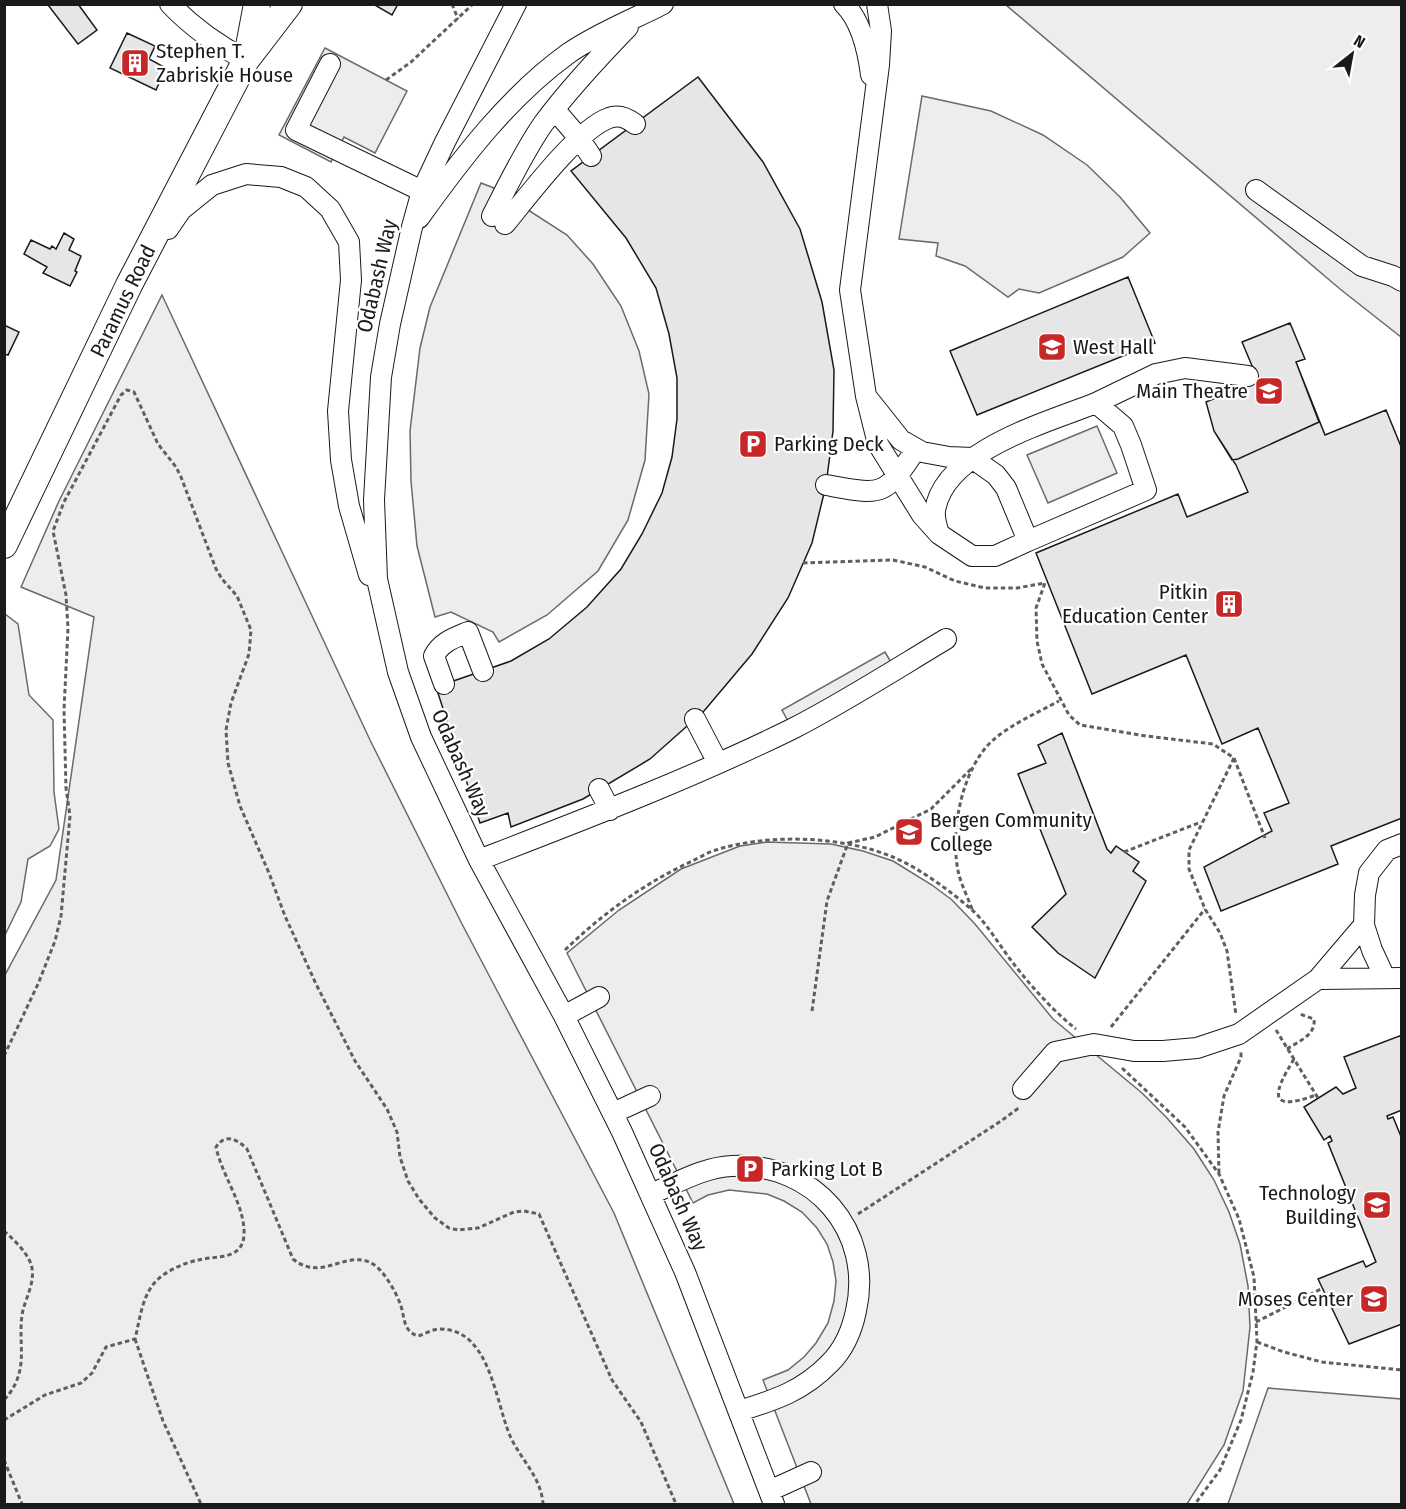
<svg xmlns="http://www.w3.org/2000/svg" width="1406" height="1509" font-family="'Fira Sans Condensed',sans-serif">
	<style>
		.built { fill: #ededed; stroke: #6a6a6a; stroke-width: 1.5 }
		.building { fill: #e6e6e6; stroke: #1a1a1a; stroke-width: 1.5 }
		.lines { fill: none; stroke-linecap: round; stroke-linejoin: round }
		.minor-casing { stroke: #1a1a1a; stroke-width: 22 }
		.major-casing { stroke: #1a1a1a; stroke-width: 28 }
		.path { stroke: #5f5f5f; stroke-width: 3; stroke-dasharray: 4.5 3; stroke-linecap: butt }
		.minor { stroke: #fff; stroke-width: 20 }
		.major { stroke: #fff; stroke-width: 26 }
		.labels { text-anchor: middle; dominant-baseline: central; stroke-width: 4.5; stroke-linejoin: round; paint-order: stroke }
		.poi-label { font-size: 21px; fill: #1a1a1a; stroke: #fff; text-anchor: start }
		.street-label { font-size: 21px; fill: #1a1a1a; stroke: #fff }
	</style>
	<rect width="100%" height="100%" fill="#fff"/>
	<path class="built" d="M 1006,5 L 1401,5 L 1401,337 L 1340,289 Z
		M 325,48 L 407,91 L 375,153 L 344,137 L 331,162 L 279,135 Z
		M 922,96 L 991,111 L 1043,135 L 1087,165 L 1120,197 L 1150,233 L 1123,257 L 1039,293 L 1019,289 L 1008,297 L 965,266 L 936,256 L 938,243 L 899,239 Z
		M 481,183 L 494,188 L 567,235 L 593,264 L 621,306 L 639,351 L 649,394 L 645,460 L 628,520 L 598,571 L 547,615 L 499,642 L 493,632 L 451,612 L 435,617 L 417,546 L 411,481 L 410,431 L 420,348 L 430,307 Z
		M 162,295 L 370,740 L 462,924 L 614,1213 L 734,1504 L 5,1504 L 5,975 L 56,880 L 94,617 L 21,587 L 59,501 Z
		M 1097,426 L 1117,473 L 1048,503 L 1027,455 Z
		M 5,614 L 18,624 L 29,695 L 53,720 L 54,792 L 59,829 L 50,846 L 28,859 L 21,902 L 5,935 Z
		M 885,652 L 892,664 L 789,723 L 782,710 Z
		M 767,842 L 831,844 L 863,851 L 893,861 L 932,885 L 952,900 L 975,924 L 1053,1019 L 1142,1093 L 1167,1118 L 1194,1149 L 1214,1180 L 1229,1212 L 1240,1244 L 1248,1286 L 1250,1327 L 1243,1391 L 1224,1445 L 1187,1504 L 811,1504 L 763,1380 L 788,1370 L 804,1357 L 816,1343 L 828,1323 L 834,1301 L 836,1281 L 833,1262 L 827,1244 L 817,1228 L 802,1212 L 784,1201 L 767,1194 L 729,1190 L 708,1195 L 693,1203 L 567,953 L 619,910 L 681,869 L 740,846 Z
		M 1268,1388 L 1401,1399 L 1401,1504 L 1228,1504 Z"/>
	<path class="building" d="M 78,4 L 97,30 L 78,44 L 48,5 Z
		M 373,4 L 398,4 L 392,15 Z
		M 127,33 L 155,46 L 149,59 L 166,68 L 156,90 L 110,68 Z
		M 698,77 L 763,162 L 800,229 L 822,302 L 834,370 L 833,431 L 826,485 L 812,543 L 788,598 L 752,654 L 704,711 L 650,759 L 583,799 L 511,827 L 508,813 L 480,823 L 436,687 L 511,661 L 549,639 L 587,607 L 621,569 L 642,534 L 662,493 L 672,457 L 677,419 L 677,378 L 669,334 L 656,288 L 626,238 L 571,171 Z
		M 64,233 L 74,239 L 69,250 L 81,256 L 75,271 L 77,272 L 70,286 L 43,273 L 47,267 L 24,254 L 31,240 L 50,249 L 52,246 L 56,249 Z
		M 1128,277 L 1155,343 L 977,415 L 950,351 Z
		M 1290,323 L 1305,359 L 1296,362 L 1325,435 L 1386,410 L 1402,449 L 1402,818 L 1331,846 L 1338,864 L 1221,911 L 1204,867 L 1272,831 L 1264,813 L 1289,803 L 1258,728 L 1222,744 L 1186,655 L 1092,694 L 1036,553 L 1178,494 L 1187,517 L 1248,492 L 1236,465 L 1214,431 L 1206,402 L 1258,380 L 1242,342 Z
		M 1290,323 L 1305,359 L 1296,362 L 1319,422 L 1238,459 L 1232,460 L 1214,431 L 1206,402 L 1258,380 L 1242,342 Z
		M 4,325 L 19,332 L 8,355 L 4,354 Z
		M 1062,733 L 1107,849 L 1111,853 L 1116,846 L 1139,862 L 1133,871 L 1146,881 L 1095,978 L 1058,953 L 1032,927 L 1066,894 L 1018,774 L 1046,763 L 1038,745 Z
		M 1402,1035 L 1402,1110 L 1387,1116 L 1388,1119 L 1393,1117 L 1402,1139 L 1402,1324 L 1349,1344 L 1318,1279 L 1363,1261 L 1366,1267 L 1376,1262 L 1328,1143 L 1332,1141 L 1330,1136 L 1324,1140 L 1304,1107 L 1336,1087 L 1343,1094 L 1356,1088 L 1344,1057 Z"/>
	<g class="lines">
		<g class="minor-casing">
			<path id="minor" d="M 170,4 C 193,28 217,45 246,60
				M 516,4 L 445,142 L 422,191 L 412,227 L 390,324 L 381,377 L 374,500 L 377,579 L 398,672 L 421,737 L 479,860 L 564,1016 L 622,1132 L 685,1272 L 774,1504
				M 844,4 C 862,22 868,51 871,75
				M 330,64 L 296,130 L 422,191
				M 555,110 L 579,138 L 591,156
				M 1256,190 L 1362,266 L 1393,276 L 1402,281
				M 492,216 C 508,185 523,153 543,124 C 568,90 598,58 628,27
				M 419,218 C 462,158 509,96 569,53 C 598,33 632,20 663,4
				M 505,224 C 528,196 578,129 609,118 C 619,114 627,118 635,124
				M 168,229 L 181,210 L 212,185 L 246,174 L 281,177 L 306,187 L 330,209 L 349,242 L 351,280 L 338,411 L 341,460 L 349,506 L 369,575
				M 866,396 L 901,440 L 922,452 L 949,457 L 972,458 L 996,475 L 1006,488 L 1028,541 L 995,556 L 972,556 L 939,534 L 922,515 L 878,444 Z
				M 866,396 L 850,290 L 879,65 L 881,31 L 877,4
				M 1096,403 L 1156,374 L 1185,368 L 1248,376
				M 826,485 C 882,495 884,498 916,449
				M 939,534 C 937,527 934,518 935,511 C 943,451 1048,422 1096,403 L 1123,426 L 1131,445 L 1146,490 L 1028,541
				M 444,684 L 434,656 C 441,642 454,638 468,632 L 483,671
				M 695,719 L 718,763
				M 599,789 L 610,810
				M 479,860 C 585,819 690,779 792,729 C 843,703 896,669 946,639
				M 1364,925 L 1372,950 L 1385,978
				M 1318,979 L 1364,925 L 1365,895 L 1369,873 L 1387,850 L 1402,844
				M 564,1016 L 599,997
				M 1023,1089 L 1055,1052 L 1094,1044 L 1134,1051 L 1163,1051 L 1197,1048 L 1239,1034 L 1318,979 L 1402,978
				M 613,1113 L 650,1096
				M 651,1194 C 677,1183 704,1167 732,1166 C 814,1162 874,1231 856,1311 C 852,1330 844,1349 830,1363 C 803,1391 775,1400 739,1411
				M 769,1491 L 811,1472"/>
		</g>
		<g class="major-casing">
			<path id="major" d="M 247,57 L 257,4
				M 4,545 L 129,285 L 246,60 L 289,4"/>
		</g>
		<path class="path" d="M 452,4 L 458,19
			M 386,80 L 411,62 L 473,4
			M 803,563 L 893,560 L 925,567 L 955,581 L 985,588 L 1017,588 L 1045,583 L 1036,608 L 1037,641 L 1042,664 L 1069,715 L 1080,725 L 1146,736 L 1213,744 L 1234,758 L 1265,838
			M 1234,758 L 1189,850 L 1189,869 L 1205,909 L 1220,933 L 1227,951 L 1236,1015
			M 1124,852 L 1201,822
			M 972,909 C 968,898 962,886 959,875 C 949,835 961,770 992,741 C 1011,724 1037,713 1059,701
			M 565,950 C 601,915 642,885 688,863 C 697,859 706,853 716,850 C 769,833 845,836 895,858 C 921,869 950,891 971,909 C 986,922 998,943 1010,959 C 1029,984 1051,1009 1076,1029
			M 812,1011 L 827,901 L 848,843 L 875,837 L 931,809 L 972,768
			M 1111,1027 L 1205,909
			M 1276,1030 L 1318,1098
			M 1287,1049 C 1299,1041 1316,1035 1314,1019 L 1300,1014
			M 4,1056 L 38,984 L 55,941 L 61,916 L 70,816 L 66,788 L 64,710 L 68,628 L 66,595 L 53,531 L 64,502 L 121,395 L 127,390 L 134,392 L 158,444 L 176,467 L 181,477 L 216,569 L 222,579 L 237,596 L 251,630 L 249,654 L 231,703 L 226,730 L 228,763 L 240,806 L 269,873 L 285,916 L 316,984 L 355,1061 L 387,1109 L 397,1132 L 400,1157 L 408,1181 L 419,1199 L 435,1218 L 449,1228 L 458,1230 L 478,1228 L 514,1212 L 524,1211 L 539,1214 L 612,1380 L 641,1422 L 676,1504
			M 1294,1059 C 1273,1093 1267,1113 1316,1095
			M 1122,1068 L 1185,1127 L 1219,1174 L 1239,1219 L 1254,1277 L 1257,1341 L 1253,1372 L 1241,1420 L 1220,1470 L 1195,1504
			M 1219,1173 L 1218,1132 L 1224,1096 L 1241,1057 L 1241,1052
			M 858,1214 L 1001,1121 L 1020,1107
			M 4,1231 C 14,1240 26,1251 31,1264 C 36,1280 27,1295 23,1310 C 16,1342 32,1370 4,1400
			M 1256,1322 L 1323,1288
			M 135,1339 L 163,1421 L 201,1504
			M 1257,1342 L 1284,1352 L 1322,1362 L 1402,1370
			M 4,1420 L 45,1395 L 81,1383 L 92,1373 L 106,1347 L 135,1339 C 140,1319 142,1295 157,1280 C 168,1270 184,1263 198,1260 C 219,1255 246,1261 244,1229 C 242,1201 222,1175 216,1147 C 225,1133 237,1139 247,1149 L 293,1259 C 322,1283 347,1248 373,1264 C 385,1272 396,1292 401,1306 C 405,1319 403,1331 418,1336 C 425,1334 432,1329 440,1329 C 491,1329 495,1403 511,1438 C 522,1461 541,1477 543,1504
			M 4,1460 L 22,1504"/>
		<use href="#minor" class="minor"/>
		<use href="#major" class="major"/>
	</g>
	<defs>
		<g id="building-square" transform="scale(1.5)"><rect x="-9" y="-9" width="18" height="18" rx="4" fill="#c62828" stroke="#fff"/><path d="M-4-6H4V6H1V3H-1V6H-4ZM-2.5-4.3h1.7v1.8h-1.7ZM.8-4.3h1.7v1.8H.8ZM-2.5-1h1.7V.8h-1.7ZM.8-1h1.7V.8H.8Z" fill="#fff"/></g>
		<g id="university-square" transform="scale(1.5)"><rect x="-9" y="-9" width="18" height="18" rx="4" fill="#c62828" stroke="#fff"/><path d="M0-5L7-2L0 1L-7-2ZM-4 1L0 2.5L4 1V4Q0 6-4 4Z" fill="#fff"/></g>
		<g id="parking-square" transform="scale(1.5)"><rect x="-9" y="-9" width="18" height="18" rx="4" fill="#c62828" stroke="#fff"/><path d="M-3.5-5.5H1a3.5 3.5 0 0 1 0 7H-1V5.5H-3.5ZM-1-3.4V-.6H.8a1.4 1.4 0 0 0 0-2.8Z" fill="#fff"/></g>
	</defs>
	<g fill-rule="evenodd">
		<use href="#building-square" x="135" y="63"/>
		<use href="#university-square" x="1052" y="347"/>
		<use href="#university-square" x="1269" y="391"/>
		<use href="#parking-square" x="753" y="444"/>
		<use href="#building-square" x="1229" y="604"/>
		<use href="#university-square" x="909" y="832"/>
		<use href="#parking-square" x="750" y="1169"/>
		<use href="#university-square" x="1377" y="1205"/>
		<use href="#university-square" x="1374" y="1299"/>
	</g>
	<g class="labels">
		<g class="poi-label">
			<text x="156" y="51">Stephen T.<tspan x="156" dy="24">Zabriskie House</tspan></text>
			<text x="1073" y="347">West Hall</text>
			<text x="1248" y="391" text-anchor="end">Main Theatre</text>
			<text x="774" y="444">Parking Deck</text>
			<text x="1208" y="592" text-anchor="end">Pitkin<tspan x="1208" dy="24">Education Center</tspan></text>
			<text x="930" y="820">Bergen Community<tspan x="930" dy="24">College</tspan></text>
			<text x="771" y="1169">Parking Lot B</text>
			<text x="1356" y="1193" text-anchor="end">Technology<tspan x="1356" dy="24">Building</tspan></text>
			<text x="1353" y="1299" text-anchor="end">Moses Center</text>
		</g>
		<g class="street-label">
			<text transform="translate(377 276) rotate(-77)">Odabash Way</text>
			<text transform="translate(123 301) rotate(-64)">Paramus Road</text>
			<text transform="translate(461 763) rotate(66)">Odabash Way</text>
			<text transform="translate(678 1197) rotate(66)">Odabash Way</text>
		</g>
	</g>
	<rect width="1406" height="1509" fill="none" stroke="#1a1a1a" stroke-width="12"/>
	<g transform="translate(1352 54) rotate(31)" stroke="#ffffff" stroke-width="4.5" paint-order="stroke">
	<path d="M0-4.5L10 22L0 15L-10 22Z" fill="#1a1a1a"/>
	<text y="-9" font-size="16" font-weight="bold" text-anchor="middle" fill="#1a1a1a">N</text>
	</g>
</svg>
